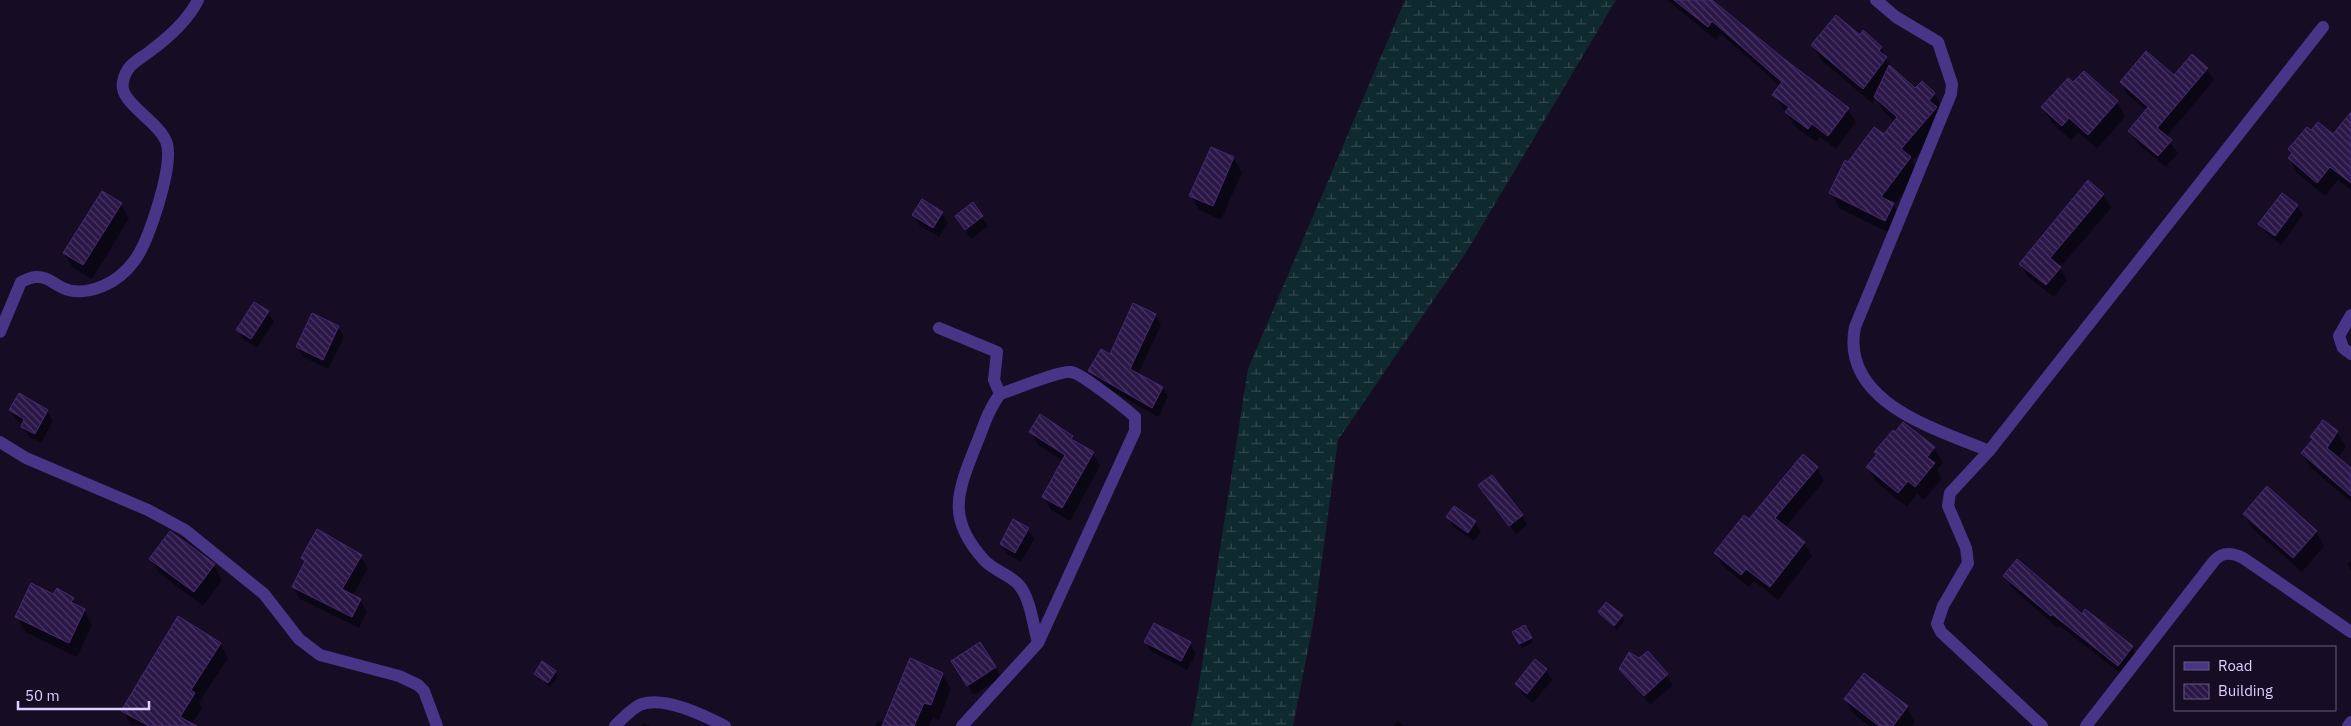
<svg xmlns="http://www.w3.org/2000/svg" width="2351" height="726" font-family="'IBM Plex Sans',sans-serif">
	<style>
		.wetland { fill: url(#wetland-marsh) }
		.shadow { fill: #0007 }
		.building { fill: url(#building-back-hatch); stroke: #472875 }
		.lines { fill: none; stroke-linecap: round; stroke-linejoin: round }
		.street { stroke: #493587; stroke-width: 12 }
	</style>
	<defs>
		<pattern id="wetland-marsh" width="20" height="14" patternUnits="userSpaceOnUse" patternTransform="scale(1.25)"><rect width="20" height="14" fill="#0f2a2f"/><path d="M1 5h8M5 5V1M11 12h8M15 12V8" fill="none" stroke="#32484e"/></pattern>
		<pattern id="building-back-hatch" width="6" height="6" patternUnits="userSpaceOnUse" patternTransform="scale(1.25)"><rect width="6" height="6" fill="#2b1747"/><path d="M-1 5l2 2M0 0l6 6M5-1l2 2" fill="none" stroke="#493863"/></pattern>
	</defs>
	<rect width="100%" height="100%" fill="#160d25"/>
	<path class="wetland" d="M 1405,0 L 1616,0 L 1465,254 L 1338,440 L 1314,619 L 1293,726 L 1191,726 L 1194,716 L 1248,369 Z"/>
	<path class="shadow" d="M 1667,0 L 1710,0 L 1782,59 L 1848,109 L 1856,122 L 1836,149 L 1820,137 L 1816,142 L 1795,126 L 1774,95 L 1780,86 L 1721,34 L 1716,40 Z
		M 1860,36 L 1881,48 L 1893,71 L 1915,90 L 1934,94 L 1943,109 L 1944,124 L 1912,161 L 1919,173 L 1894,205 L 1902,218 L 1893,235 L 1839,208 L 1831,193 L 1848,163 L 1884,136 L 1895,122 L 1884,112 L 1876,98 L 1872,103 L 1821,60 L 1813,46 Z
		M 2207,69 L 2214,80 L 2166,137 L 2178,153 L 2166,167 L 2137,143 L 2130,131 L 2146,110 L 2128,95 L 2121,83 L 2174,77 Z
		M 2073,84 L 2117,102 L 2125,117 L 2097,149 L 2078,132 L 2071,140 L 2051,122 L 2043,107 Z
		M 2351,114 L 2351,190 L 2338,180 L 2325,196 L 2297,173 L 2289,158 L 2292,154 L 2289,150 L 2333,136 Z
		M 1211,148 L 1234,158 L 1242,173 L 1221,220 L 1199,210 L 1191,196 Z
		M 2103,195 L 2111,208 L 2060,268 L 2067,280 L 2054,297 L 2028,277 L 2020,264 Z
		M 923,201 L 942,213 L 948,223 L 939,237 L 919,225 L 914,215 Z
		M 121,204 L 129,219 L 92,279 L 73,268 L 64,253 Z
		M 973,204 L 988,226 L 971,239 L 956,216 Z
		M 2297,206 L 2303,215 L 2281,245 L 2266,233 L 2260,224 Z
		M 268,312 L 274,322 L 257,348 L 243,339 L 238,330 Z
		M 1155,315 L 1161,325 L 1138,374 L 1163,387 L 1168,397 L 1158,417 L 1095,381 L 1090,371 Z
		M 338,327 L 344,337 L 328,369 L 303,357 L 297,347 Z
		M 10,410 L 47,411 L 53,421 L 41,443 L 28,436 L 22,427 L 23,424 L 16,420 Z
		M 1903,424 L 1934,448 L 1943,463 L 1937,470 L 1942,479 L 1924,500 L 1917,494 L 1907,507 L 1876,482 L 1868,467 L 1877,455 L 1876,452 Z
		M 1031,432 L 1072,437 L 1075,443 L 1093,453 L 1100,466 L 1070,521 L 1051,510 L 1044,497 L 1063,461 L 1038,445 Z
		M 2337,432 L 2346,447 L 2338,458 L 2351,470 L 2351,502 L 2311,468 L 2302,454 L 2313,441 L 2312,437 Z
		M 1817,467 L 1824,481 L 1785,528 L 1804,543 L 1812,556 L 1778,600 L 1754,581 L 1749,587 L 1723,566 L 1715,553 L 1749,521 Z
		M 1480,486 L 1522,515 L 1527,525 L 1516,534 Z
		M 2244,514 L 2316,532 L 2324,546 L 2302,572 L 2253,529 Z
		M 1448,517 L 1475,522 L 1481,532 L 1474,541 L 1453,527 Z
		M 1028,529 L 1034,539 L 1021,562 L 1007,554 L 1001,544 Z
		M 361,556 L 368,569 L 352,596 L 360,600 L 367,612 L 359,628 L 300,599 L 293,587 L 305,563 L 302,558 Z
		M 151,559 L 214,565 L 222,580 L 203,606 L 159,573 Z
		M 2351,561 L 2351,570 L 2347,564 Z
		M 2004,576 L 2082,616 L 2132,647 L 2139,659 L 2125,677 L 2060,626 L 2058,628 L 2012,588 Z
		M 54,596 L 73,599 L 78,607 L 84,610 L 92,625 L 77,657 L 25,632 L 17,617 Z
		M 1599,612 L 1622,616 L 1624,621 L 1617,630 Z
		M 1525,626 L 1533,642 L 1522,648 L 1514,632 Z
		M 1145,642 L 1190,643 L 1196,653 L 1187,670 L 1151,651 Z
		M 220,644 L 228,658 L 199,703 L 202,708 L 190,726 L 131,725 L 123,711 Z
		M 1648,653 L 1673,685 L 1650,705 L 1621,669 L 1639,660 Z
		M 995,667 L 1001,677 L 974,695 L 958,671 Z
		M 1546,670 L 1552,680 L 1533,703 L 1522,694 L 1516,684 Z
		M 555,672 L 558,676 L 550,687 L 535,674 Z
		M 942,674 L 951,689 L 939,720 L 933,717 L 929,726 L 875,726 L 878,720 L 884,723 Z
		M 1845,699 L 1907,707 L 1915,722 L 1912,726 L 1869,726 L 1854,714 Z
		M 1397,721 L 1405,726 L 1394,726 Z
		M 643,723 L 650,726 L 642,726 Z"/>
	<path class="building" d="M 1674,0 L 1712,0 L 1783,58 L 1849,108 L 1828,136 L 1812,124 L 1808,129 L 1785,112 L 1789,107 L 1772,95 L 1782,82 L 1712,21 L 1708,27 Z
		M 1836,15 L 1860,35 L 1863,30 L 1882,47 L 1879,51 L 1887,57 L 1863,89 L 1811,45 Z
		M 2146,51 L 2174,75 L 2192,54 L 2208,68 L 2157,128 L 2172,140 L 2158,156 L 2128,131 L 2148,107 L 2120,82 Z
		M 1889,65 L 1915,88 L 1922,81 L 1935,93 L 1929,101 L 1937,107 L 1901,149 L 1911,157 L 1881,197 L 1894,203 L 1885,221 L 1829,193 L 1845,160 L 1848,162 L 1874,127 L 1884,134 L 1897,117 L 1874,97 Z
		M 2084,71 L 2118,101 L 2088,135 L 2069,118 L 2062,126 L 2041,107 L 2068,78 L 2073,82 Z
		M 2351,112 L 2351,183 L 2330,167 L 2317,183 L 2288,158 L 2292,153 L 2288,149 L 2307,127 L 2311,130 L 2318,122 L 2333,134 Z
		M 1211,147 L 1234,157 L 1213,206 L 1189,196 Z
		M 2088,180 L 2104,194 L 2050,258 L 2061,267 L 2046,285 L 2019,264 Z
		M 102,191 L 122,203 L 83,265 L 63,253 Z
		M 2282,193 L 2298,205 L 2275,236 L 2258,224 Z
		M 922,199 L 943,212 L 933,228 L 912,215 Z
		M 973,202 L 983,216 L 965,230 L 955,216 Z
		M 254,302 L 269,311 L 251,339 L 236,330 Z
		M 1133,303 L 1156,314 L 1130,369 L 1163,387 L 1152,408 L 1088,371 L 1101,349 L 1110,354 Z
		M 312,313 L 339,326 L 323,360 L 296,347 Z
		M 19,393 L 48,410 L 35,434 L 21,427 L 24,419 L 9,410 Z
		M 1040,414 L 1073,436 L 1071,439 L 1094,452 L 1062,508 L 1042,497 L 1065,455 L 1029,432 Z
		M 2323,420 L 2338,431 L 2327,448 L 2351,468 L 2351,496 L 2301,453 L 2313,439 L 2310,437 Z
		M 1903,422 L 1935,447 L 1927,457 L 1935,463 L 1915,487 L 1908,481 L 1898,493 L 1866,467 L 1877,454 L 1874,452 L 1893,430 L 1895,432 Z
		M 1803,454 L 1818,467 L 1775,518 L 1805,542 L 1770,587 L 1746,569 L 1741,575 L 1714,553 L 1744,515 L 1749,519 Z
		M 1492,475 L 1523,515 L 1509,526 L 1478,485 Z
		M 2267,486 L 2317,531 L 2293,558 L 2243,514 Z
		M 1454,506 L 1476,521 L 1468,533 L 1446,517 Z
		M 1013,519 L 1029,528 L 1015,553 L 1000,544 Z
		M 317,529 L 362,555 L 342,589 L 361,599 L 352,617 L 292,587 L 305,561 L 301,558 Z
		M 170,531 L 215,564 L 194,592 L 149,559 Z
		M 2017,559 L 2082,614 L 2085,609 L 2133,646 L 2118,666 L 2052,614 L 2051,616 L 2003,576 Z
		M 31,583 L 53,594 L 57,588 L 74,598 L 71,602 L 85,609 L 69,643 L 15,617 Z
		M 1606,602 L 1623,615 L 1614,626 L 1598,612 Z
		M 178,616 L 221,643 L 191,690 L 195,693 L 180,717 L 197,726 L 149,726 L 121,711 Z
		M 1154,623 L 1191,642 L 1181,661 L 1144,642 Z
		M 1525,625 L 1532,638 L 1519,644 L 1512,632 Z
		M 980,642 L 996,667 L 967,686 L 951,661 Z
		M 1648,651 L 1668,674 L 1644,696 L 1619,669 L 1629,652 L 1639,658 Z
		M 910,658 L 943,673 L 931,705 L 924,703 L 914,726 L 882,726 Z
		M 1535,659 L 1547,669 L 1527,694 L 1515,684 Z
		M 542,661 L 556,671 L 548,683 L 534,674 Z
		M 1864,673 L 1908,706 L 1893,726 L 1879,726 L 1844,699 Z"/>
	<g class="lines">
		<path class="street" d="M 1876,0 L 1896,17 L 1938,42 L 1952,84 L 1951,94 L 1855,327 C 1840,402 1936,429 1989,451
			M 2351,315 L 2339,336 L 2343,348 L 2351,354
			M 939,328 L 997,352 L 994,380 L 1000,394 C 987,412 984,426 976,445 C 957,493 946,519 985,561 C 995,571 1012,576 1019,585 C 1031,600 1033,625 1038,643
			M 0,332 L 21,282 C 26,280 31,277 35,277 C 48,276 53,284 63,288 C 75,294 91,291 103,286 C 115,281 127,271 135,260 C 149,240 173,168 167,144 C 160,121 118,103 123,82 C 126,65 137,61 149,52 C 168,38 188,20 198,0
			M 0,442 L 26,458 L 148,510 L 185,530 L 264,594 L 299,639 L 320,655 L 399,676 L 418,685 L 424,691 L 437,726
			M 615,726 C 622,719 633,707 642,704 C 665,696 705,716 725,726
			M 962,726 L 1038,643 L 1135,431 L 1135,417 C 1125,408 1081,373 1071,372 C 1061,370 1013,390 1000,394
			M 2042,726 L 1941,632 L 1937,624 L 1943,606 L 1968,563 L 1966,548 L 1948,506 L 1950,493 L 1989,451 L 2323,27
			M 2086,726 L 2214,561 C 2223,551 2233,553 2243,558 L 2351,632
			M 2348,726 L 2351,722"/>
	</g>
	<rect x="2174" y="646" width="162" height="65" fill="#160d25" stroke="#665b7c"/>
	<rect x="2184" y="662" width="25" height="8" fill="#493587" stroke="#665b7c"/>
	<text x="2218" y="671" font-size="15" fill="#dfd1ff">Road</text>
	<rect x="2184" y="684" width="25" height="15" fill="url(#building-back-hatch)" stroke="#665b7c"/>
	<text x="2218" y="696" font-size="15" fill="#dfd1ff">Building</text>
	<path d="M18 701v8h131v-8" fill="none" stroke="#dfd1ff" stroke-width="2.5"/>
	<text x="25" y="701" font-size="15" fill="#dfd1ff" stroke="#160d25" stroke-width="4" paint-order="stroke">50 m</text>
</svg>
